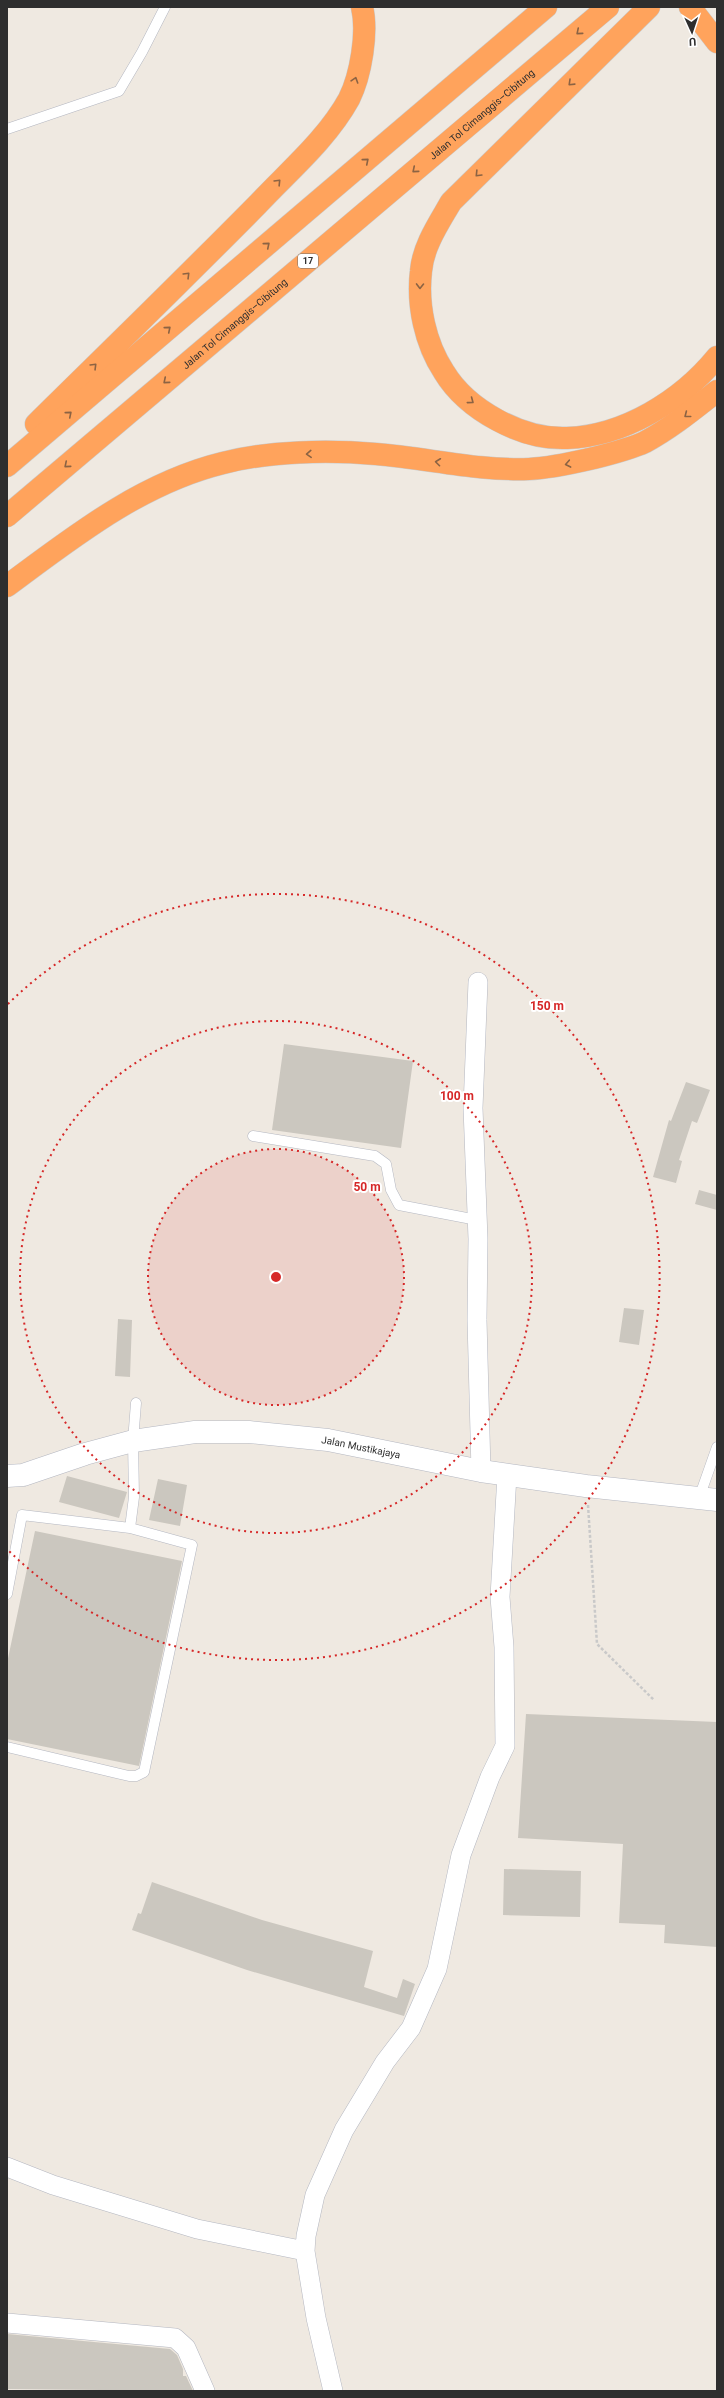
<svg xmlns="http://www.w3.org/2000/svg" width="724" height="2398" font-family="Roboto,sans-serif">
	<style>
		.building { fill: #cbc7bf }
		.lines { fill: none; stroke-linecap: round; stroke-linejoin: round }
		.lane-casing { stroke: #b4b7c1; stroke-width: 11 }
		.street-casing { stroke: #b4b7c1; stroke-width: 20 }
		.secondary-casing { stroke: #b4b7c1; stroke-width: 23 }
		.highway-casing { stroke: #c9c9c9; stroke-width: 23 }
		.path { stroke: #c9c9c9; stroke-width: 2.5; stroke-dasharray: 3 2; stroke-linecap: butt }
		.lane { stroke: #fff; stroke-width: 10 }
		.street { stroke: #fff; stroke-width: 19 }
		.secondary { stroke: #fff; stroke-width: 22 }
		.highway { stroke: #ffa35c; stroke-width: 22 }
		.oneway { stroke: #8c6343 }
		.ring { fill: none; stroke: #d62828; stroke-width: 2; stroke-dasharray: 2 4 }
		.labels { text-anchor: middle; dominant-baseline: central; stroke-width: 4; stroke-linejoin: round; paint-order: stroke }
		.shield { fill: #fff; stroke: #6d6d6d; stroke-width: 1 }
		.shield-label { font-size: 9px; font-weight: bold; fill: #2e2e2e }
		.street-label { font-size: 10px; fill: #2e2e2e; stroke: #fff }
		.centre { fill: #d62828; stroke: #fff; stroke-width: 2 }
		.ring-label { font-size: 12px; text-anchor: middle; font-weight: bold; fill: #d62828; stroke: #fff; stroke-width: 4; stroke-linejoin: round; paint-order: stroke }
	</style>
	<rect width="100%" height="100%" fill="#efe9e1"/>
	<path class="building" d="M 284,1044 L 413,1061 L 401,1148 L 272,1130 Z
		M 686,1082 L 710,1090 L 697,1123 L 692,1121 L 679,1160 L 682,1161 L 676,1183 L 653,1177 L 669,1120 L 671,1121 Z
		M 699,1190 L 717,1195 L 717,1210 L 695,1204 Z
		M 624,1308 L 644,1310 L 639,1345 L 619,1342 Z
		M 118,1319 L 132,1320 L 130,1377 L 115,1376 Z
		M 67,1476 L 127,1492 L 119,1518 L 59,1502 Z
		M 158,1479 L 187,1485 L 180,1526 L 149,1520 Z
		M 35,1531 L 182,1561 L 139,1766 L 7,1739 L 7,1663 Z
		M 526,1714 L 717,1722 L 717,1947 L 664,1943 L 665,1925 L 619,1923 L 623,1844 L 518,1838 Z
		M 504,1869 L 581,1871 L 580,1917 L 503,1915 Z
		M 152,1882 L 262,1920 L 373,1951 L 364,1987 L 397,1998 L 403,1979 L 415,1984 L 404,2016 L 247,1970 L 132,1930 L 138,1913 L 141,1914 Z
		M 7,2334 L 170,2349 L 177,2355 L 183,2369 L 183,2376 L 186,2376 L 193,2391 L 7,2389 Z"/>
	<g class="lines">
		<g class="lane-casing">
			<path id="lane" d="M 7,129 L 119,91 L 142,52 L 165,7
				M 253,1136 L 375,1156 L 386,1164 L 391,1190 L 399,1205 L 477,1220
				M 699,1498 L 717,1447
				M 130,1528 L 134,1497 L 133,1441 L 136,1403
				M 7,1594 L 22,1515 L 130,1528 L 192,1545 L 144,1772 L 136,1776 L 129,1776 L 7,1747"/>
		</g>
		<g class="street-casing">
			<path id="street" d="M 478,982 L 473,1108 L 478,1239 L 477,1320 L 481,1471
				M 7,2167 L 53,2185 L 197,2229 L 305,2251
				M 7,2323 L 175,2338 L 186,2348 L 205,2391
				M 333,2391 L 316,2318 L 305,2251 L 306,2236 L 315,2195 L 344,2130 L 385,2062 L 411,2028 L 437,1969 L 461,1855 L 490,1777 L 505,1746 L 504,1647 L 500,1597 L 507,1475"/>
		</g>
		<g class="secondary-casing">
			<g id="secondary">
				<path id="s1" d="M 7,1476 L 23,1475 L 85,1454 L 133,1441 L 195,1432 L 249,1432 L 328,1440 L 481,1471 L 586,1486 L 717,1500"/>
			</g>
		</g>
		<g class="highway-casing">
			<g id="highway">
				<path d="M 649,7 L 451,202 C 439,223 423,246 421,271 C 417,305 425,343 444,372 C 467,410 522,440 567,438 C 624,436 681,401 717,357"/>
				<path d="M 690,7 L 717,42"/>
				<path d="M 36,424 C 110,351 185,278 258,204 C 289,171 327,139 349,99 C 361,75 368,32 362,7"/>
				<path d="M 7,466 L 546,7"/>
				<path id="s2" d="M 7,516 L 608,7"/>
				<path d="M 7,586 C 73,537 141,483 223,463 C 269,451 328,450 376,454 C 427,458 478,471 529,469 C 551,468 572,463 594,458 C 610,454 630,449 645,442 C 671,428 694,409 717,391"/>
			</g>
		</g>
		<path class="path" d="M 588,1505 L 597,1644 L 654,1700"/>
		<use href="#lane" class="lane"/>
		<use href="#street" class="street"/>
		<use href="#secondary" class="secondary"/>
		<use href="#highway" class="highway"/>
	</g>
	<defs><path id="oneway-chevron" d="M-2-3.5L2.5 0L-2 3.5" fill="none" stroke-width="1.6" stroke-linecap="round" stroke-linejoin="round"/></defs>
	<g class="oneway">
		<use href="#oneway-chevron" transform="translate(579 32) rotate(140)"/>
		<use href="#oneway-chevron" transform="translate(355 80) rotate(-72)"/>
		<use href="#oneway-chevron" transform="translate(571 83) rotate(136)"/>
		<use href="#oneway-chevron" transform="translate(366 161) rotate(-40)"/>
		<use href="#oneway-chevron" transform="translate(415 170) rotate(140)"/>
		<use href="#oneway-chevron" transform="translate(478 174) rotate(134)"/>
		<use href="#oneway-chevron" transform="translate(278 182) rotate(-46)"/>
		<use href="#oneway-chevron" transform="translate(267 245) rotate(-40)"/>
		<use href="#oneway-chevron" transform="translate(187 275) rotate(-45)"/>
		<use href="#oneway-chevron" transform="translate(420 286) rotate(91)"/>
		<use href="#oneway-chevron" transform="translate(168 329) rotate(-40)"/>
		<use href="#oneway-chevron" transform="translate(94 366) rotate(-45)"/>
		<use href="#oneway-chevron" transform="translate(166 381) rotate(140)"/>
		<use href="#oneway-chevron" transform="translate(471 401) rotate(37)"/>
		<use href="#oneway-chevron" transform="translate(69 414) rotate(-40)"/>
		<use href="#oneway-chevron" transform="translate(687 415) rotate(142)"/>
		<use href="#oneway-chevron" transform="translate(309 454) rotate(177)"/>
		<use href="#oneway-chevron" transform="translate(438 462) rotate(-173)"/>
		<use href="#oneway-chevron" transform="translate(568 464) rotate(169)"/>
		<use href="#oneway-chevron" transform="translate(67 465) rotate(140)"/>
	</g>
	<circle cx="276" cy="1277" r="128" fill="#d62828" fill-opacity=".12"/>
	<g class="ring">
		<circle cx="276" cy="1277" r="128"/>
		<circle cx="276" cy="1277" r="256"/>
		<path d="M8 1004A383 383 0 1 1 8 1550"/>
	</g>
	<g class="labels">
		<rect class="shield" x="298" y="254" width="20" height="14" rx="3"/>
		<g class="shield-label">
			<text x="308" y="261">17</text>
		</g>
		<g class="street-label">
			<text stroke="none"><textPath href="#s2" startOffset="622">Jalan Tol Cimanggis–Cibitung</textPath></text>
			<text stroke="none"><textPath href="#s2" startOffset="298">Jalan Tol Cimanggis–Cibitung</textPath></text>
			<text stroke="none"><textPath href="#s1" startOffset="361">Jalan Mustikajaya</textPath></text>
		</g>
	</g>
	<circle cx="276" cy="1277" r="6" class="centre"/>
	<g class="ring-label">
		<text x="547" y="1010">150 m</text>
		<text x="457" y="1100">100 m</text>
		<text x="367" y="1191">50 m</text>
	</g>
	<rect width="724" height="2398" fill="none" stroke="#2e2e2e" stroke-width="16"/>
	<g transform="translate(692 32) rotate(177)" stroke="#ffffff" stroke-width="3" paint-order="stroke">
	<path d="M0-3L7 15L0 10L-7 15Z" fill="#2e2e2e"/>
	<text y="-6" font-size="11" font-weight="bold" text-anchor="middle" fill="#2e2e2e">U</text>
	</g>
</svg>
